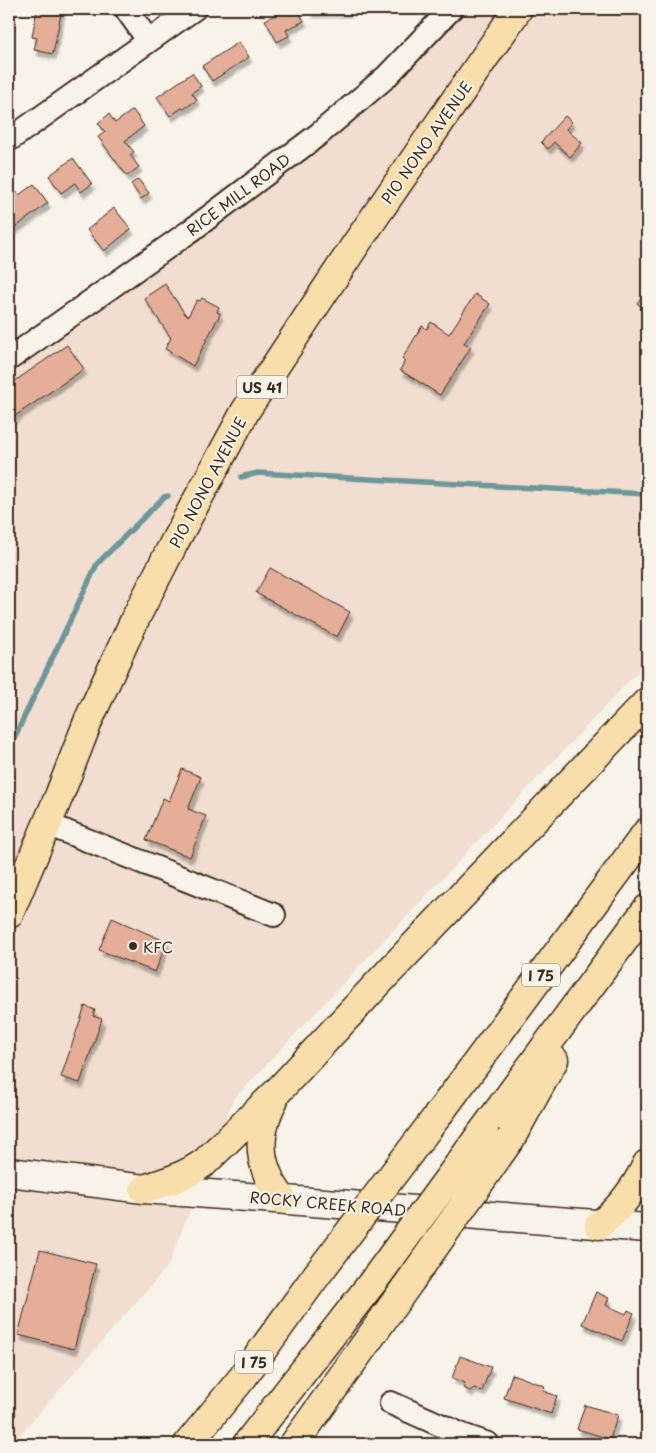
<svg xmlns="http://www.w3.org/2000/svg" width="656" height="1453" font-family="'Playpen Sans',sans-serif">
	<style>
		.built { fill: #f1ded0 }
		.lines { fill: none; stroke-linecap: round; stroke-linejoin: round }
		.stream { stroke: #6e979a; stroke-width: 5.5 }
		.building { fill: #e4ae99; stroke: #3b2a1e; filter: url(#shadow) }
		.street-casing { stroke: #3b2a1e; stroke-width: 26 }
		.secondary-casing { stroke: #3b2a1e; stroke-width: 31 }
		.primary-casing { stroke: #3b2a1e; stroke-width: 31 }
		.highway-casing { stroke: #3b2a1e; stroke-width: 31 }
		.street { stroke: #f7f3e8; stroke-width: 22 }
		.secondary { stroke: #f7f3e8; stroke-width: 28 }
		.primary { stroke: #f8deab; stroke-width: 28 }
		.highway { stroke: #f8deab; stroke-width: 28 }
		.highway-bridge-casing { stroke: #3b2a1e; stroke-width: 31; stroke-linecap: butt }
		.highway-bridge { stroke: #f8deab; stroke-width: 28 }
		.poi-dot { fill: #3b2a1e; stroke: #f7f3e8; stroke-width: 2 }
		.labels { text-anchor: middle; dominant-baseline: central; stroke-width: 4; stroke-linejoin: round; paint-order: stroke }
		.shield { fill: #f7f3e8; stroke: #73665b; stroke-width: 1 }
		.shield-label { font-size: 14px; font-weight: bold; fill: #3b2a1e }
		.street-label { font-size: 15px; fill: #3b2a1e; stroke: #f7f3e8 }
		.poi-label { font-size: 15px; fill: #3b2a1e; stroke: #f7f3e8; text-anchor: start }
	</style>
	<defs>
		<filter id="shadow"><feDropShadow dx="3" dy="5.5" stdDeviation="1" flood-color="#0004"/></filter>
	</defs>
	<rect width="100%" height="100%" fill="#f7f3e8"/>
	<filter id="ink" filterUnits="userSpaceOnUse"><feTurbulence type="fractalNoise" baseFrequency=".02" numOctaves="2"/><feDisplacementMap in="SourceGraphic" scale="10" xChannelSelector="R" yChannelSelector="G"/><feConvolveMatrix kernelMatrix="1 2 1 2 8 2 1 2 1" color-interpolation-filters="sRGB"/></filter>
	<g filter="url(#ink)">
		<path class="built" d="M 467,9 L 647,9 L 647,662 L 233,1100 L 168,1266 L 12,1444 L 9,1444 L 9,370 L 390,92 Z"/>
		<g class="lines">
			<path class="stream" d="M 241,477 L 258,473 L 647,494
				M 9,749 L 97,564 L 164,497 L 168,496"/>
		</g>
		<path class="building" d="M 37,9 L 62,9 L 53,54 L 34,50 L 37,38 L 32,37 Z
			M 287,9 L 297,9 L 304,21 L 286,30 L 289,36 L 277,42 L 265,20 Z
			M 310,9 L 350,9 L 350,11 L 310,12 Z
			M 239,42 L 249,57 L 212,81 L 202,66 Z
			M 192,73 L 201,86 L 192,93 L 197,100 L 184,109 L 182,108 L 170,116 L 157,97 Z
			M 133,110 L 144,126 L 125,141 L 134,152 L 130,155 L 139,167 L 127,176 L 98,137 L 105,132 L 98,123 L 109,114 L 115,123 Z
			M 565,116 L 572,122 L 566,129 L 582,143 L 570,157 L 554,142 L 548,149 L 541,142 Z
			M 73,158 L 92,184 L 81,192 L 75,183 L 61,193 L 49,176 Z
			M 138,179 L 149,193 L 141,199 L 131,184 Z
			M 34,184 L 48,203 L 13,229 L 9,224 L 9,195 L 15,190 L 19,195 Z
			M 114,208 L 131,229 L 104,251 L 87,230 Z
			M 165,284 L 185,314 L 188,316 L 197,300 L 200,301 L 202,298 L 219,307 L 217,312 L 220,314 L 193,366 L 165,349 L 171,338 L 144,298 Z
			M 647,290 L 647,312 L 637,303 Z
			M 475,294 L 490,304 L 464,343 L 471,347 L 440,395 L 400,370 L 405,361 L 402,359 L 422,326 L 427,329 L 431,322 L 449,334 Z
			M 67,345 L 84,369 L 9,420 L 9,385 Z
			M 270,568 L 350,612 L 337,637 L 256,593 Z
			M 182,769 L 201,777 L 188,809 L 206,816 L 190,857 L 146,840 L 163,798 L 169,801 Z
			M 112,918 L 167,942 L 155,972 L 99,950 Z
			M 85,1006 L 95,1010 L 93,1016 L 102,1019 L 80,1083 L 61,1077 Z
			M 40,1250 L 96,1264 L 74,1349 L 18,1335 Z
			M 596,1292 L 609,1298 L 606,1305 L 626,1314 L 628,1310 L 634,1313 L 622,1341 L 582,1324 Z
			M 460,1356 L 491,1367 L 482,1391 L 474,1388 L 470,1391 L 463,1388 L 465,1383 L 452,1378 Z
			M 512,1374 L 545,1386 L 543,1391 L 557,1396 L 551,1414 L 504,1398 Z
			M 585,1405 L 618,1415 L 610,1439 L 577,1429 Z"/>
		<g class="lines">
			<g class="street-casing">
				<path id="street" d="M 126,9 L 148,40
					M 9,140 L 194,9
					M 9,359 L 193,229 L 319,134 L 386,77 L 451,9
					M 47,824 L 274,915
					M 391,1403 L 465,1436 L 488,1444"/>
			</g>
			<g class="secondary-casing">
				<path id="secondary" d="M 9,1172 L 144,1189 L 647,1228"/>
			</g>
			<g class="primary-casing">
				<path id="primary" d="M 9,914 L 59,796 L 89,719 L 135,619 L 175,541 L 246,410 L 356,244 L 518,9"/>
			</g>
			<g class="highway-casing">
				<path id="highway" d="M 274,1099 C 261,1123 257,1150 268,1175 C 271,1184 277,1191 282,1199
					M 435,1119 L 647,832
					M 484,1130 L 647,909
					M 511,1138 L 554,1060
					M 144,1189 C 166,1182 186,1176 205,1162 L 278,1091 L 384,977 L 647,702
					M 599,1225 C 621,1208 635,1189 647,1164
					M 188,1444 L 243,1377 L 316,1276
					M 247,1444 L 375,1279
					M 294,1444 L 411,1280"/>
			</g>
			<use href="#street" class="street"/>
			<use href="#secondary" class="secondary"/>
			<use href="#primary" class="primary"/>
			<use href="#highway" class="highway"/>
			<g class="highway-bridge-casing">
				<path id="highway-bridge" d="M 316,1276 L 435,1119
					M 375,1279 L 484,1130
					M 411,1280 L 511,1138"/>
			</g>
			<use href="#highway-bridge" class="highway-bridge"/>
		</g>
	</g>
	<circle class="poi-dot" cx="133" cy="946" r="5"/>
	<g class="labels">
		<g class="shield">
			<rect x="237" y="375.5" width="50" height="23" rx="4"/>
			<rect x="522" y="963.5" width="38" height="23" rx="4"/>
			<rect x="235" y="1350.5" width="38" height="23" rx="4"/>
		</g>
		<g class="shield-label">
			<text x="262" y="387">US 41</text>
			<text x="541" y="975">I 75</text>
			<text x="254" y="1362">I 75</text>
		</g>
		<g class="street-label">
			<text transform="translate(426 142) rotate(-55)">PIO NONO AVENUE</text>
			<text transform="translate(238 194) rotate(-37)">RICE MILL ROAD</text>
			<text transform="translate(207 482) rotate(-62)">PIO NONO AVENUE</text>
			<text transform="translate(328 1203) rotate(5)">ROCKY CREEK ROAD</text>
		</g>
		<g class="poi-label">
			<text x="143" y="946">KFC</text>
		</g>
	</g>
	<rect width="656" height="1453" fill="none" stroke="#f7f3e8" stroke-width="30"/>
	<rect x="15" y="15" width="626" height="1423" fill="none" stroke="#3b2a1e" stroke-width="2" filter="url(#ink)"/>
</svg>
